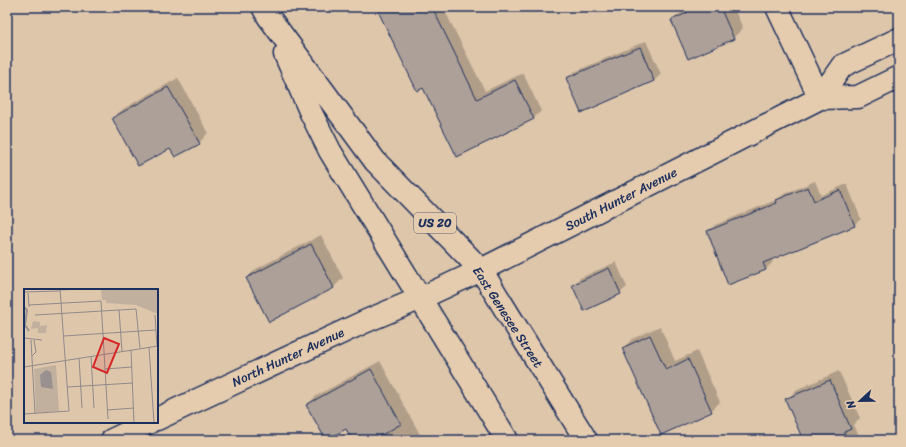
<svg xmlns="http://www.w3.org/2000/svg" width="906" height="447" font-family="Sriracha,sans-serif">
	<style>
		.shadow { fill: #0003 }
		.building { fill: #ada098; stroke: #1b2f5e }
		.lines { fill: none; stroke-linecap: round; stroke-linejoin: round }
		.minor-casing { stroke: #1b2f5e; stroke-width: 25 }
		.highway-casing { stroke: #1b2f5e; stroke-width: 25 }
		.minor { stroke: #e6ccae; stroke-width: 22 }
		.highway { stroke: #e6ccae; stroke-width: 22 }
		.labels { text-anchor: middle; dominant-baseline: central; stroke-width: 3; stroke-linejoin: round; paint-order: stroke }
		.shield { fill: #e6ccae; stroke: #585e76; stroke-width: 1 }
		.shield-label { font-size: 12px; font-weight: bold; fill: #1b2f5e }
		.street-label { font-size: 13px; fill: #1b2f5e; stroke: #e6ccae }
		.inset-river { fill: none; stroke: #989190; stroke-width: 2 }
		.inset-road { fill: none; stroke: #908a8c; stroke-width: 1 }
		.view { fill: #d62828; fill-opacity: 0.15; stroke: #d62828; stroke-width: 2 }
		.inset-edge { fill: none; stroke: #1b2f5e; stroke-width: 2 }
	</style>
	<rect width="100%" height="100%" fill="#dec6ab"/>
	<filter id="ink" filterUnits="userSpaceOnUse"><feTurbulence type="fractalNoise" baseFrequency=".025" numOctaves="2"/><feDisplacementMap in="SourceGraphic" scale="8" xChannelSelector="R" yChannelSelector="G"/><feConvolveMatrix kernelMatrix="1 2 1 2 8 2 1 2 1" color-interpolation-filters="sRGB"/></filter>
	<g filter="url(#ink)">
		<path class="shadow" d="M 376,7 L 443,7 L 485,91 L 523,73 L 541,111 L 533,119 L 424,87 Z
			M 686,7 L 733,7 L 743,28 L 733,38 L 673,20 L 682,11 L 687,9 Z
			M 646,41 L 661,74 L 654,81 L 581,111 L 567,78 L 574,72 Z
			M 178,78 L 208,133 L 199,143 L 171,147 L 113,118 L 123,109 Z
			M 815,181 L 821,195 L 847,184 L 861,219 L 854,225 L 771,259 L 773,262 L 766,269 L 729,284 L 708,232 L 715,225 L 778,199 L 784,194 Z
			M 321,235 L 343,278 L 334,287 L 269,321 L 247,278 L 256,269 Z
			M 616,262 L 627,287 L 620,293 L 573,285 L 580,278 Z
			M 660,326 L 675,361 L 697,351 L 720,402 L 711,411 L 623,348 L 632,339 Z
			M 380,361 L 423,440 L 353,440 L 346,428 L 307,405 L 316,396 Z
			M 839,371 L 860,418 L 854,425 L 859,436 L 855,440 L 804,440 L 787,400 L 796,390 Z"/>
		<path class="building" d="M 376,7 L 432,7 L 477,99 L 515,80 L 534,119 L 457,157 L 423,88 L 417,91 Z
			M 685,7 L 720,7 L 734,39 L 688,59 L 671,20 L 687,13 Z
			M 640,47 L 654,81 L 581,113 L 566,78 Z
			M 168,87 L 200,144 L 175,157 L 170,149 L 138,166 L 112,118 Z
			M 808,187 L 814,201 L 840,190 L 855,226 L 763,263 L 766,270 L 728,285 L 707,231 L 777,203 L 776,200 Z
			M 311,244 L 334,288 L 269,322 L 246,278 Z
			M 609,268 L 621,294 L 584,311 L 572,285 Z
			M 650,335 L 666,370 L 688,359 L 712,412 L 661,435 L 622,348 Z
			M 371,369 L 401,424 L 373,440 L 352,440 L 346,429 L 326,440 L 306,405 Z
			M 830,380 L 851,429 L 844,432 L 847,440 L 803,440 L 785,399 Z"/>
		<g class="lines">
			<g class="minor-casing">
				<path id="minor" d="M 777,7 L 820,98
					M 820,98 L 842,66 L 899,39
					M 157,419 L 364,322 L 421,298 L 481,270 L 820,98 L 858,97 L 899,77
					M 112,440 L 150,422"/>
			</g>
			<g class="highway-casing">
				<path id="highway" d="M 263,7 L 268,16 L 375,161 L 481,270 L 586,440
					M 285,54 L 311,113 L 330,151 L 507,440"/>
			</g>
			<use href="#minor" class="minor"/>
			<use href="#highway" class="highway"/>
		</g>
	</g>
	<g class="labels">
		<rect class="shield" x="414" y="213" width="42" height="20" rx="3"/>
		<g class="shield-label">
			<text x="435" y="223">US 20</text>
		</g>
		<g class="street-label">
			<text transform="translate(621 199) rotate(-27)">South Hunter Avenue</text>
			<text transform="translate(508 317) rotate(57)">East Genesee Street</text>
			<text transform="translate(288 357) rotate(-25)">North Hunter Avenue</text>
		</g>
	</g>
	<g transform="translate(24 289)">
		<rect width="134" height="134" fill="#dec6ab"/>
		<path d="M 77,0 L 134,0 L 134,25 L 112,16 L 82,14 L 82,11 L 78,11 ZM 9,32 L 16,33 L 16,37 L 23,36 L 22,44 L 14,44 L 14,39 L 7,40 Z" fill="#c2b09f"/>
		<path d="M 32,76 L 35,122 L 12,124 L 10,80 Z" fill="#c2b09f"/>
		<path d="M 22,81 L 27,83 L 29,100 L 17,98 L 16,86 Z" fill="#989190"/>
		<path class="inset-river" d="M 0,18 L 3,21 L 1,36 L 5,42"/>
		<path class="inset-road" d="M 36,1 L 59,0M 0,3 L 36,2M 4,4 L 5,18M 5,16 L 77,12 L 84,130M 95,21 L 98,62M 11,26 L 112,20 L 116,59M 131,26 L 133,57M 40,47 L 132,41M 0,49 L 18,51M 7,51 L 11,125M 125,58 L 130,134M 107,61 L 110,134M 8,67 L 12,63 L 10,51M 67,67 L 70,119M 55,69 L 58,119M 0,78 L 134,57M 81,80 L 108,78M 43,98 L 109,94M 83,121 L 110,119M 0,125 L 45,122 L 36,0"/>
		<path class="view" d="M 80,49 L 95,55 L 83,84 L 69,78 Z"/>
		<rect width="134" height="134" class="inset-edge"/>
	</g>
	<rect width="906" height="447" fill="none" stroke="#e6ccae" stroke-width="24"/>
	<rect x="12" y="12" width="882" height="423" fill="none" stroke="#1b2f5e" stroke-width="1.5" filter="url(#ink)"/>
	<g transform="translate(860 401) rotate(248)" stroke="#e6ccae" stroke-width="3" paint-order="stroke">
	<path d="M0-3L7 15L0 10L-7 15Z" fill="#1b2f5e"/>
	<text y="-6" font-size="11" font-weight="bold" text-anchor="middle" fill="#1b2f5e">N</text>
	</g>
</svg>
